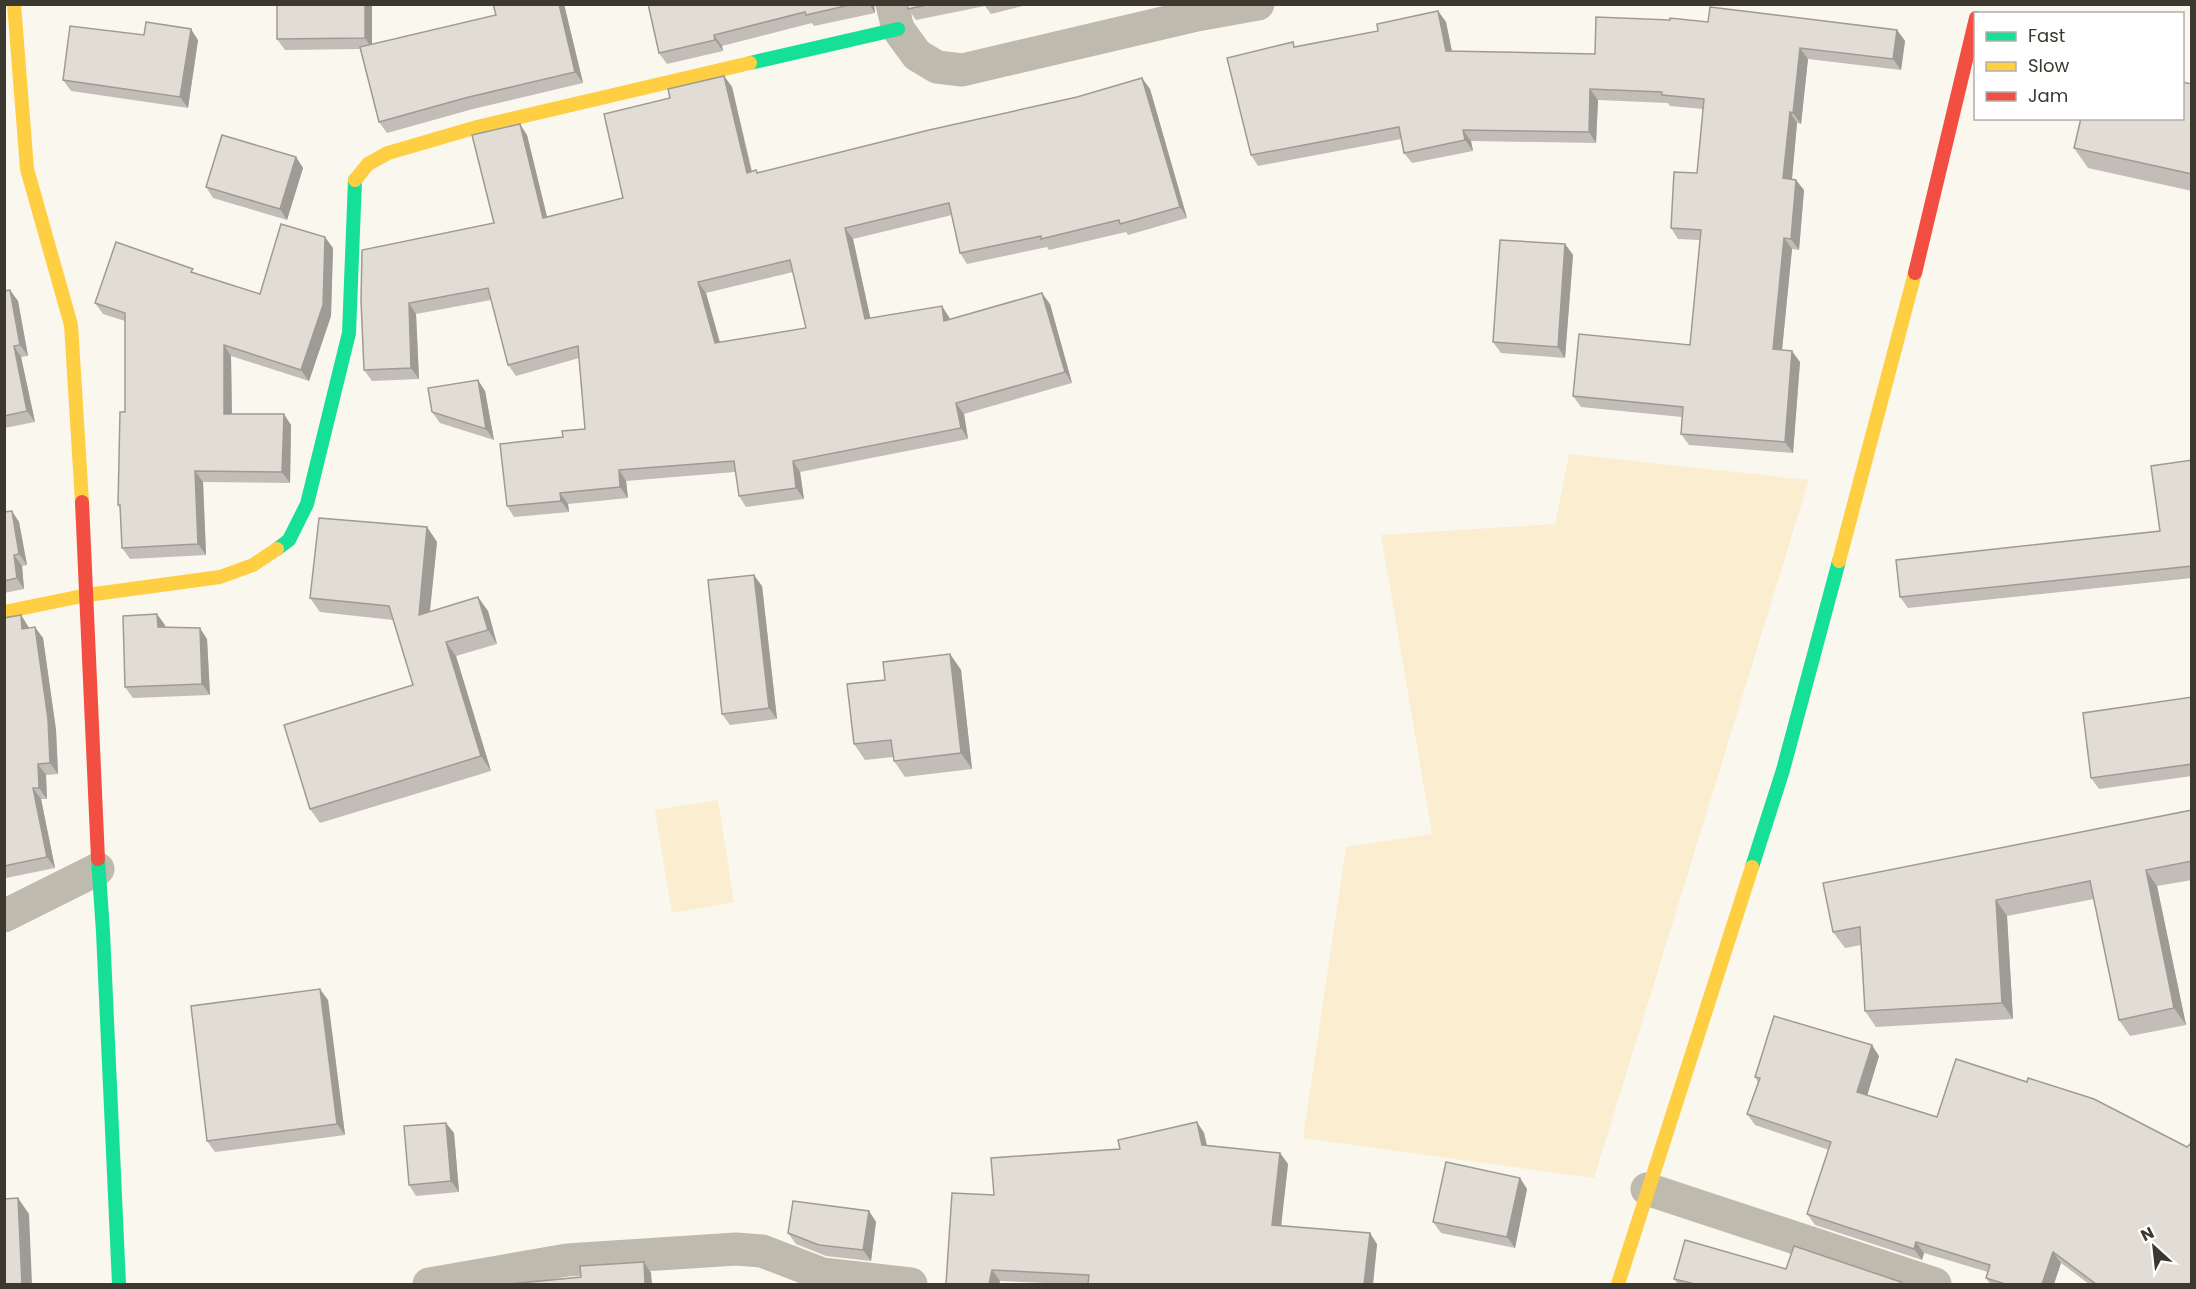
<svg xmlns="http://www.w3.org/2000/svg" width="2196" height="1289" font-family="Poppins,sans-serif">
	<style>
		.green { fill: #fbedd0 }
		.lines { fill: none; stroke-linecap: round; stroke-linejoin: round }
		.street { stroke: #bebaae; stroke-width: 33 }
		.fast { stroke: #16e098; stroke-width: 14 }
		.slow { stroke: #ffcf43; stroke-width: 14 }
		.jam { stroke: #f24e42; stroke-width: 14 }
		.wall { fill: #c2beb7; fill-rule: evenodd }
		.shaded-wall { fill: #9e9b95 }
		.building { fill: #e1ddd5; stroke: #9e9b95; stroke-width: 1.5; fill-rule: evenodd }
	</style>
	<rect width="100%" height="100%" fill="#faf7ef"/>
	<path class="green" d="M 1569,454 L 1809,480 L 1594,1178 L 1303,1138 L 1346,847 L 1432,834 L 1381,535 L 1555,524 Z
		M 718,800 L 734,902 L 672,913 L 655,810 Z"/>
	<g class="lines">
		<path class="street" d="M 892,4 L 898,29 L 917,55 L 937,67 L 962,70 L 1197,15 L 1258,4
			M 4,916 L 98,869
			M 1647,1189 L 1935,1284
			M 429,1284 L 567,1260 L 736,1249 L 762,1251 L 822,1274 L 911,1284"/>
		<path class="fast" d="M 750,63 L 898,29
			M 277,549 L 289,540 L 307,504 L 349,333 L 355,180
			M 98,859 L 103,932 L 119,1284
			M 1752,867 L 1783,770 L 1839,561"/>
		<path class="slow" d="M 14,4 L 27,169 L 71,325 L 82,502
			M 355,180 L 368,164 L 388,153 L 477,127 L 750,63
			M 1839,561 L 1915,273
			M 4,612 L 87,595 L 220,577 L 253,565 L 277,549
			M 1618,1284 L 1752,867"/>
		<path class="jam" d="M 1915,273 L 1976,18
			M 82,502 L 98,859"/>
	</g>
	<path class="wall" d="M 277,4 L 372,4 L 372,44 L 564,4 L 583,83 L 473,109 L 387,133 L 379,122 L 360,49 L 285,50 L 277,39 Z
		M 648,4 L 874,4 L 875,13 L 814,26 L 812,23 L 722,46 L 723,51 L 667,64 L 659,53 Z
		M 907,4 L 1031,4 L 991,14 L 985,6 L 916,20 L 908,9 Z
		M 1438,11 L 1446,22 L 1452,51 L 1595,54 L 1708,22 L 1897,30 L 1905,41 L 1901,70 L 1808,59 L 1801,124 L 1797,123 L 1792,179 L 1804,190 L 1799,250 L 1792,249 L 1782,350 L 1800,362 L 1793,453 L 1689,445 L 1681,434 L 1682,417 L 1581,407 L 1573,396 L 1690,345 L 1700,240 L 1678,239 L 1671,228 L 1697,173 L 1703,109 L 1670,106 L 1668,103 L 1598,100 L 1596,143 L 1471,141 L 1473,151 L 1412,163 L 1404,153 L 1401,139 L 1258,166 L 1251,155 L 1378,31 Z
		M 198,40 L 188,108 L 71,91 L 63,80 Z
		M 724,76 L 732,87 L 752,171 L 758,173 L 1150,89 L 1187,218 L 1128,235 L 1126,232 L 1049,250 L 1047,247 L 967,264 L 960,253 L 952,215 L 853,239 L 870,318 L 949,317 L 950,320 L 1050,304 L 1072,383 L 964,414 L 968,439 L 800,472 L 804,499 L 746,507 L 739,496 L 735,472 L 626,481 L 628,498 L 568,504 L 569,512 L 514,517 L 507,506 L 563,437 L 585,429 L 579,358 L 516,376 L 508,365 L 491,300 L 416,314 L 419,379 L 372,381 L 364,370 L 361,300 L 494,223 L 527,135 L 547,217 L 623,198 L 670,98 ZM 793,272 L 806,328 L 720,342 L 706,293 Z
		M 2192,84 L 2192,191 L 2088,168 L 2074,148 Z
		M 296,157 L 303,168 L 287,220 L 213,198 L 206,187 Z
		M 1565,244 L 1573,255 L 1565,358 L 1501,353 L 1493,342 Z
		M 333,248 L 331,316 L 309,381 L 231,356 L 232,414 L 291,425 L 290,483 L 203,482 L 206,555 L 130,559 L 122,548 L 120,509 L 118,505 L 125,412 L 125,321 L 103,314 L 95,303 L 196,274 L 260,294 Z
		M 4,291 L 18,301 L 28,356 L 21,357 L 35,422 L 4,428 Z
		M 485,391 L 494,440 L 440,423 L 432,412 Z
		M 2192,460 L 2192,578 L 1908,608 L 1900,597 L 2160,531 Z
		M 4,512 L 19,522 L 27,565 L 22,566 L 24,589 L 4,593 Z
		M 427,527 L 437,542 L 430,611 L 488,611 L 497,644 L 456,656 L 491,771 L 320,823 L 310,809 L 413,685 L 393,620 L 320,612 L 310,598 Z
		M 762,586 L 777,719 L 730,725 L 722,714 Z
		M 4,618 L 28,626 L 29,628 L 43,638 L 56,730 L 58,774 L 46,775 L 47,799 L 41,799 L 55,868 L 6,878 L 4,875 Z
		M 165,625 L 165,627 L 207,639 L 210,695 L 133,698 L 125,687 Z
		M 950,654 L 961,670 L 972,769 L 905,777 L 894,761 L 893,757 L 865,760 L 854,744 L 885,680 Z
		M 2192,697 L 2192,776 L 2099,789 L 2091,778 Z
		M 2192,810 L 2192,880 L 2157,886 L 2186,1025 L 2130,1036 L 2119,1020 L 2094,899 L 2007,916 L 2013,1019 L 1876,1027 L 1865,1011 L 1861,945 L 1845,948 L 1833,932 Z
		M 328,1000 L 345,1135 L 215,1152 L 207,1141 Z
		M 1879,1056 L 1867,1095 L 2192,1284 L 2089,1284 L 2061,1263 L 2054,1284 L 1990,1284 L 1986,1278 L 1988,1272 L 1924,1253 L 1922,1260 L 1815,1225 L 1807,1214 L 1829,1150 L 1755,1125 L 1747,1114 L 1758,1082 L 1755,1077 Z
		M 1197,1122 L 1204,1133 L 1207,1145 L 1280,1153 L 1288,1164 L 1281,1225 L 1377,1244 L 1373,1284 L 1071,1284 L 1000,1281 L 999,1284 L 946,1284 L 994,1195 L 1120,1149 Z
		M 454,1133 L 459,1192 L 416,1196 L 409,1185 Z
		M 1520,1178 L 1527,1189 L 1515,1248 L 1441,1233 L 1433,1222 Z
		M 869,1211 L 876,1222 L 871,1261 L 826,1256 L 796,1244 L 788,1233 Z
		M 1786,1269 L 1901,1282 L 1903,1284 L 1678,1284 L 1674,1279 Z"/>
	<path class="shaded-wall" d="M 365,4 L 372,4 L 372,49 L 365,38 Z
		M 559,4 L 564,4 L 583,83 L 575,72 Z
		M 869,4 L 874,4 L 875,13 Z
		M 1438,11 L 1446,22 L 1454,62 L 1446,51 Z
		M 191,29 L 198,40 L 188,108 L 180,97 Z
		M 1897,30 L 1905,41 L 1901,70 L 1893,59 Z
		M 714,35 L 722,46 L 723,51 L 715,40 Z
		M 1800,48 L 1808,59 L 1801,124 L 1793,113 Z
		M 724,76 L 732,87 L 754,183 L 747,173 Z
		M 1142,78 L 1150,89 L 1187,218 L 1180,207 Z
		M 1590,89 L 1598,100 L 1596,143 L 1589,132 Z
		M 1790,112 L 1797,123 L 1791,189 L 1783,178 Z
		M 520,124 L 527,135 L 550,229 L 543,218 Z
		M 1463,130 L 1471,141 L 1473,151 L 1465,140 Z
		M 296,157 L 303,168 L 287,220 L 280,209 Z
		M 1796,180 L 1804,190 L 1799,250 L 1791,239 Z
		M 845,228 L 853,239 L 873,330 L 865,319 Z
		M 325,237 L 333,248 L 331,316 L 309,381 L 301,370 Z
		M 1784,238 L 1792,249 L 1781,360 L 1773,349 Z
		M 1565,244 L 1573,255 L 1565,358 L 1558,347 Z
		M 698,282 L 706,293 L 723,354 L 715,343 Z
		M 10,290 L 18,301 L 28,356 L 20,345 Z
		M 1042,293 L 1050,304 L 1072,383 L 1065,372 Z
		M 409,303 L 416,314 L 419,379 L 411,368 Z
		M 942,306 L 949,317 L 952,332 L 944,321 Z
		M 224,345 L 231,356 L 232,425 L 224,414 Z
		M 14,346 L 21,357 L 35,422 L 27,411 Z
		M 1792,351 L 1800,362 L 1793,453 L 1785,442 Z
		M 478,380 L 485,391 L 494,440 L 486,429 Z
		M 956,403 L 964,414 L 968,439 L 961,428 Z
		M 284,414 L 291,425 L 290,483 L 282,472 Z
		M 793,461 L 800,472 L 804,499 L 796,488 Z
		M 619,470 L 626,481 L 628,498 L 620,487 Z
		M 195,471 L 203,482 L 206,555 L 198,544 Z
		M 560,493 L 568,504 L 569,512 L 561,501 Z
		M 12,511 L 19,522 L 27,565 L 19,554 Z
		M 427,527 L 437,542 L 428,629 L 419,615 Z
		M 14,555 L 22,566 L 24,589 L 17,578 Z
		M 754,575 L 762,586 L 777,719 L 769,708 Z
		M 478,597 L 488,611 L 497,644 L 488,630 Z
		M 157,614 L 165,625 L 166,638 L 158,627 Z
		M 21,615 L 28,626 L 30,640 L 22,629 Z
		M 35,627 L 43,638 L 56,730 L 58,774 L 50,763 Z
		M 200,628 L 207,639 L 210,695 L 202,684 Z
		M 446,642 L 456,656 L 491,771 L 481,756 Z
		M 950,654 L 961,670 L 972,769 L 961,753 Z
		M 38,764 L 46,775 L 47,799 L 39,788 Z
		M 33,788 L 41,799 L 55,868 L 47,857 Z
		M 2146,870 L 2157,886 L 2186,1025 L 2174,1008 Z
		M 1996,900 L 2007,916 L 2013,1019 L 2002,1003 Z
		M 320,989 L 328,1000 L 345,1135 L 337,1124 Z
		M 1872,1045 L 1879,1056 L 1865,1103 L 1857,1092 Z
		M 1197,1122 L 1204,1133 L 1209,1156 L 1202,1145 Z
		M 446,1123 L 454,1133 L 459,1192 L 451,1181 Z
		M 1280,1153 L 1288,1164 L 1280,1236 L 1272,1225 Z
		M 1520,1178 L 1527,1189 L 1515,1248 L 1507,1237 Z
		M 18,1198 L 29,1214 L 32,1284 L 22,1284 Z
		M 869,1211 L 876,1222 L 871,1261 L 863,1250 Z
		M 1370,1233 L 1377,1244 L 1373,1284 L 1364,1284 Z
		M 1916,1242 L 1924,1253 L 1922,1260 L 1914,1249 Z
		M 2053,1252 L 2061,1263 L 2054,1284 L 2042,1284 Z
		M 644,1262 L 651,1273 L 652,1284 L 645,1284 Z
		M 992,1270 L 1000,1281 L 999,1284 L 989,1284 Z"/>
	<path class="building" d="M 277,4 L 365,4 L 365,38 L 277,39 Z
		M 493,4 L 559,4 L 575,72 L 465,98 L 379,122 L 360,47 L 496,15 Z
		M 648,4 L 854,4 L 806,15 L 805,12 L 714,35 L 715,40 L 659,53 Z
		M 907,4 L 931,4 L 908,9 Z
		M 1710,7 L 1897,30 L 1893,59 L 1800,48 L 1793,113 L 1790,112 L 1783,178 L 1796,180 L 1791,239 L 1784,238 L 1773,349 L 1792,351 L 1785,442 L 1681,434 L 1683,407 L 1573,396 L 1579,334 L 1690,345 L 1701,230 L 1671,228 L 1674,172 L 1697,173 L 1704,99 L 1662,95 L 1662,92 L 1590,89 L 1589,132 L 1463,130 L 1465,140 L 1404,153 L 1399,127 L 1251,155 L 1227,58 L 1293,42 L 1294,47 L 1378,31 L 1377,24 L 1438,11 L 1446,51 L 1595,54 L 1596,17 L 1670,20 L 1670,18 L 1708,22 Z
		M 146,22 L 191,29 L 180,97 L 63,80 L 70,26 L 144,35 Z
		M 724,76 L 747,173 L 756,170 L 757,173 L 929,130 L 1077,97 L 1142,78 L 1180,207 L 1120,224 L 1119,220 L 1041,239 L 1041,236 L 960,253 L 949,203 L 845,228 L 865,319 L 942,306 L 944,321 L 1042,293 L 1065,372 L 956,403 L 961,428 L 793,461 L 796,488 L 739,496 L 734,461 L 619,470 L 620,487 L 560,493 L 561,501 L 507,506 L 500,444 L 563,437 L 562,431 L 585,429 L 578,346 L 508,365 L 488,288 L 409,303 L 411,368 L 364,370 L 361,300 L 362,250 L 494,223 L 472,135 L 520,124 L 543,218 L 623,198 L 604,114 L 670,98 L 668,89 ZM 790,260 L 806,328 L 715,343 L 698,282 Z
		M 2182,82 L 2192,84 L 2192,174 L 2074,148 L 2081,118 L 2182,118 Z
		M 222,135 L 296,157 L 280,209 L 206,187 Z
		M 281,224 L 325,237 L 323,305 L 301,370 L 224,345 L 224,414 L 284,414 L 282,472 L 195,471 L 198,544 L 122,548 L 120,505 L 118,505 L 120,412 L 125,412 L 125,313 L 95,303 L 116,242 L 193,269 L 191,272 L 260,294 Z
		M 1500,240 L 1565,244 L 1558,347 L 1493,342 Z
		M 10,290 L 20,345 L 14,346 L 27,411 L 4,416 L 4,291 Z
		M 478,380 L 486,429 L 432,412 L 428,388 Z
		M 2192,460 L 2192,566 L 1900,597 L 1896,560 L 2160,531 L 2151,466 Z
		M 12,511 L 19,554 L 14,555 L 17,578 L 4,581 L 4,512 Z
		M 319,518 L 427,527 L 419,615 L 478,597 L 488,630 L 446,642 L 481,756 L 310,809 L 284,725 L 413,685 L 389,606 L 310,598 Z
		M 754,575 L 769,708 L 722,714 L 708,580 Z
		M 157,614 L 158,627 L 200,628 L 202,684 L 125,687 L 123,616 Z
		M 21,615 L 22,629 L 35,627 L 48,719 L 50,763 L 38,764 L 39,788 L 33,788 L 47,857 L 4,866 L 4,618 Z
		M 950,654 L 961,753 L 894,761 L 891,740 L 854,744 L 847,684 L 885,680 L 883,662 Z
		M 2192,697 L 2192,764 L 2091,778 L 2083,713 Z
		M 2192,810 L 2192,861 L 2146,870 L 2174,1008 L 2119,1020 L 2090,881 L 1996,900 L 2002,1003 L 1865,1011 L 1860,927 L 1833,932 L 1823,883 Z
		M 320,989 L 337,1124 L 207,1141 L 191,1006 Z
		M 1774,1016 L 1872,1045 L 1857,1092 L 1937,1117 L 1956,1059 L 2027,1082 L 2028,1078 L 2094,1099 L 2187,1147 L 2192,1142 L 2192,1284 L 2096,1284 L 2053,1252 L 2042,1284 L 2005,1284 L 1986,1278 L 1990,1265 L 1916,1242 L 1914,1249 L 1807,1214 L 1831,1142 L 1747,1114 L 1760,1078 L 1755,1077 Z
		M 1197,1122 L 1202,1145 L 1280,1153 L 1272,1225 L 1370,1233 L 1364,1284 L 1088,1284 L 1089,1275 L 992,1270 L 989,1284 L 946,1284 L 952,1193 L 994,1195 L 991,1158 L 1120,1149 L 1118,1140 Z
		M 446,1123 L 451,1181 L 409,1185 L 404,1126 Z
		M 1446,1162 L 1520,1178 L 1507,1237 L 1433,1222 Z
		M 18,1198 L 22,1284 L 4,1284 L 4,1199 Z
		M 793,1201 L 869,1211 L 863,1250 L 819,1245 L 788,1233 Z
		M 1685,1240 L 1786,1269 L 1794,1246 L 1901,1282 L 1900,1284 L 1695,1284 L 1674,1279 Z
		M 644,1262 L 645,1284 L 510,1284 L 581,1277 L 580,1266 Z"/>
	<rect width="2196" height="1289" fill="none" stroke="#3d382f" stroke-width="12"/>
	<rect x="1974" y="12" width="210" height="108" fill="#ffffff" stroke="#b1afac" stroke-width="1.5"/>
	<rect x="1986" y="32" width="30" height="9" fill="#16e098" stroke="#b1afac" stroke-width="1.5"/>
	<text x="2028" y="42" font-size="18" fill="#3d382f">Fast</text>
	<rect x="1986" y="62" width="30" height="9" fill="#ffcf43" stroke="#b1afac" stroke-width="1.5"/>
	<text x="2028" y="72" font-size="18" fill="#3d382f">Slow</text>
	<rect x="1986" y="92" width="30" height="9" fill="#f24e42" stroke="#b1afac" stroke-width="1.5"/>
	<text x="2028" y="102" font-size="18" fill="#3d382f">Jam</text>
	<g transform="translate(2154 1247) rotate(333)" stroke="#ffffff" stroke-width="4.5" paint-order="stroke">
	<path d="M0-4.5L10 22L0 15L-10 22Z" fill="#3d382f"/>
	<text y="-9" font-size="16" font-weight="bold" text-anchor="middle" fill="#3d382f">N</text>
	</g>
</svg>
